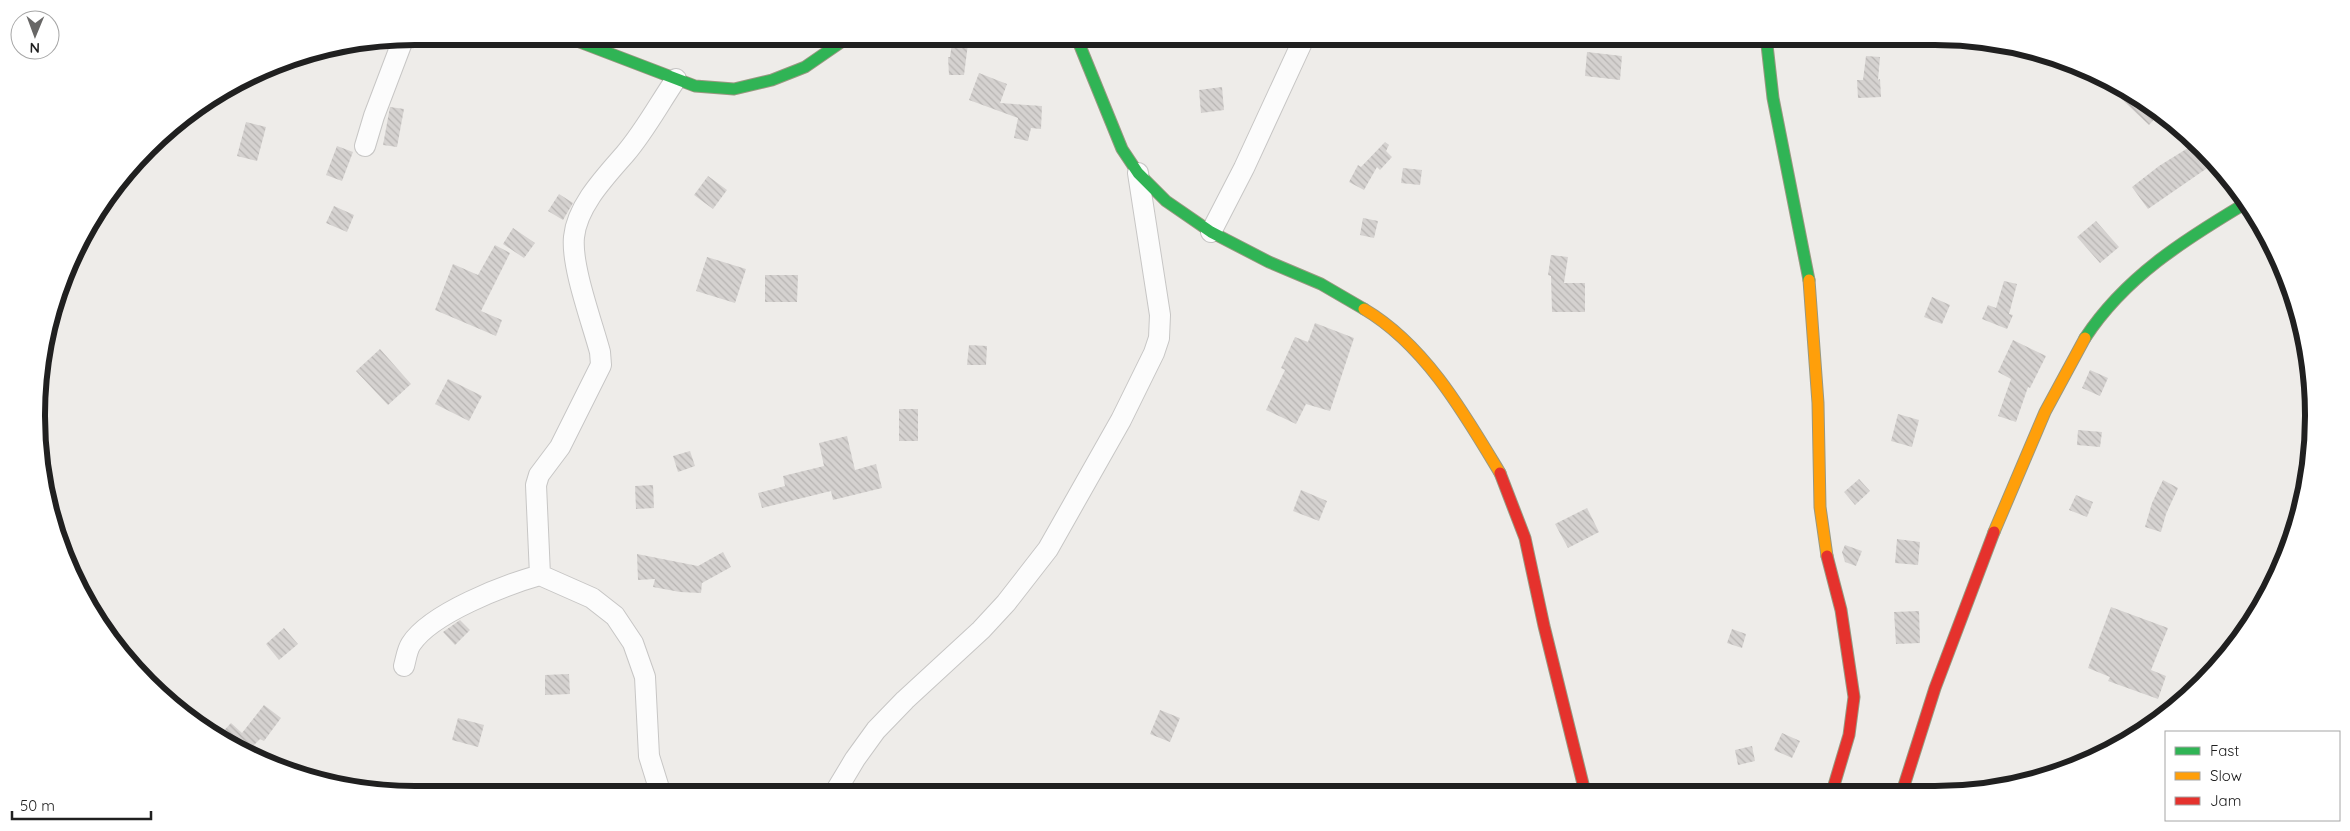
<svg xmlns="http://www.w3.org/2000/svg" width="2350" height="831" font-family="Quicksand,sans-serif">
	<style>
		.building { fill: url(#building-back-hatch) }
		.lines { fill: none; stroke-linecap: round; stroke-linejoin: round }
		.street-casing { stroke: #c7c6c5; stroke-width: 22 }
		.fast-casing { stroke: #989880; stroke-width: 13 }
		.slow-casing { stroke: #989880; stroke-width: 13 }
		.jam-casing { stroke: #989880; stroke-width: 13 }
		.street { stroke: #fcfcfc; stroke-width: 20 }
		.fast { stroke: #30b455; stroke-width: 11 }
		.slow { stroke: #ff9f0a; stroke-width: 11 }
		.jam { stroke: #e5322d; stroke-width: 11 }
		.rim { fill: none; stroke: #202020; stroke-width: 6 }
	</style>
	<defs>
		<pattern id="building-back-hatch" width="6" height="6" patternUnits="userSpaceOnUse" patternTransform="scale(1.25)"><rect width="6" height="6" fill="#d5d2d0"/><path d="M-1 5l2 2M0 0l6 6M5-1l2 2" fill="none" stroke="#b7b4b2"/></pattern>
	</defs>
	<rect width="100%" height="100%" fill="#eeece9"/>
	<path class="building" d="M 953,36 L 969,36 L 964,75 L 949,75 L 948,57 L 950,57 Z
		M 1587,52 L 1622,56 L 1620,80 L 1585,76 Z
		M 1866,56 L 1880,57 L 1878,80 L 1880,79 L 1881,97 L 1858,98 L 1857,80 L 1863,80 Z
		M 979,73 L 1007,84 L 1000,103 L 1042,106 L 1041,129 L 1031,128 L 1028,141 L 1014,138 L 1018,118 L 969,100 Z
		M 2117,84 L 2126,90 L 2161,112 L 2149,125 L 2112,90 Z
		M 1222,87 L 1224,110 L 1201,113 L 1199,90 Z
		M 390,107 L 404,109 L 397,147 L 383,145 Z
		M 246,122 L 266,127 L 257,161 L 237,156 Z
		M 1385,142 L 1389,145 L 1386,151 L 1392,157 L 1380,170 L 1377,167 L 1364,190 L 1349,182 L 1358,165 L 1361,167 Z
		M 2196,143 L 2216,162 L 2148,209 L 2132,187 L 2159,166 Z
		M 337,146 L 353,152 L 342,181 L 326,175 Z
		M 1403,168 L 1422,170 L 1420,185 L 1401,183 Z
		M 708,176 L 727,190 L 713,209 L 694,195 Z
		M 559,194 L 573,203 L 563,220 L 548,211 Z
		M 334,206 L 354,215 L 347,232 L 326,223 Z
		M 1363,218 L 1378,221 L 1374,238 L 1360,235 Z
		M 2096,221 L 2119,247 L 2100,263 L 2077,237 Z
		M 513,228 L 535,243 L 524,258 L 503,244 Z
		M 495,245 L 510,253 L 481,311 L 502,320 L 496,336 L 435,310 L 453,264 L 478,275 Z
		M 1551,255 L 1568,257 L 1564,283 L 1585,283 L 1585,312 L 1552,312 L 1551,276 L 1548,275 Z
		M 707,257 L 746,269 L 735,303 L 696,291 Z
		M 765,275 L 798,275 L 797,302 L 765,302 Z
		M 2004,281 L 2017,284 L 2009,314 L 2013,315 L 2007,329 L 1982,319 L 1988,305 L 1996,308 Z
		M 1932,297 L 1950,305 L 1942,324 L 1924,317 Z
		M 1315,323 L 1354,338 L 1330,411 L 1306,404 L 1296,424 L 1266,410 L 1285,370 L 1281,368 L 1295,337 L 1308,342 Z
		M 2013,340 L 2046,356 L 2030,388 L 2028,387 L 2016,422 L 1998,416 L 2011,379 L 1998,372 Z
		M 969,345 L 987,346 L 986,365 L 967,365 Z
		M 380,349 L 411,384 L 388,405 L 356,371 Z
		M 2090,370 L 2108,378 L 2100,396 L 2082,388 Z
		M 448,379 L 482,396 L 469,421 L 435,404 Z
		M 899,409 L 918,409 L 918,441 L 899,441 Z
		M 1898,414 L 1919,420 L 1912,447 L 1891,441 Z
		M 2078,430 L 2102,432 L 2100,447 L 2077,445 Z
		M 847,436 L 855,470 L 876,464 L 882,488 L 833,500 L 831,491 L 762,508 L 758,493 L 785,486 L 783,476 L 824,466 L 819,443 Z
		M 690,451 L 695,466 L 678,472 L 673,456 Z
		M 1859,479 L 1870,491 L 1855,505 L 1844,492 Z
		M 2163,480 L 2178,488 L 2166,514 L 2161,532 L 2145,527 L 2152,503 Z
		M 653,485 L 654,508 L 636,509 L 635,486 Z
		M 1301,490 L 1327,501 L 1319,521 L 1293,511 Z
		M 2076,495 L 2093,502 L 2087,517 L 2069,510 Z
		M 1587,508 L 1599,532 L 1568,548 L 1555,524 Z
		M 1897,539 L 1920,542 L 1918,565 L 1895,563 Z
		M 1845,545 L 1862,551 L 1856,566 L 1845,562 L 1842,552 Z
		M 723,552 L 731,567 L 702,583 L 701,593 L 680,592 L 653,587 L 655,579 L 638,580 L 637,554 L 698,566 Z
		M 2111,607 L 2168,628 L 2151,670 L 2166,676 L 2158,699 L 2108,681 L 2110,677 L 2088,668 Z
		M 1919,611 L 1920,643 L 1896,644 L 1894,612 Z
		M 460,620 L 470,630 L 455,645 L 443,632 Z
		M 284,628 L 298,644 L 279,660 L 266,644 Z
		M 1732,629 L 1746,634 L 1742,648 L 1727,643 Z
		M 569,674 L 570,694 L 545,695 L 545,675 Z
		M 264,705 L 281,718 L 264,741 L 260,739 L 254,745 L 266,756 L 265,758 L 218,737 L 231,723 L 242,733 Z
		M 1160,710 L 1180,718 L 1170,742 L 1150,734 Z
		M 458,718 L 484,725 L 478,747 L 452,740 Z
		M 1782,733 L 1800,741 L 1792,758 L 1774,750 Z
		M 1752,746 L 1755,761 L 1738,765 L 1735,750 Z"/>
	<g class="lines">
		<g class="street-casing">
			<path id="street" d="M 365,146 L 374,116 L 404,37
				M 1211,232 L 1244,168 L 1305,36
				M 540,575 L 536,485 L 539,475 L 560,447 L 601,365 L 600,352 C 592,322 571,266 574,237 C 577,206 605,177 625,154 C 644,132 659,104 676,79
				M 404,666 C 406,659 407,650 411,644 C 431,613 505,585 540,575 L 592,598 L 615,616 L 633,643 L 645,677 L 649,756 L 658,785
				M 834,794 L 855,759 L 876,730 L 905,700 L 981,630 L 1006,603 L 1048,549 L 1121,420 L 1154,353 L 1159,338 L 1160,315 L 1138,173"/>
		</g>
		<g class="fast-casing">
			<path id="fast" d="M 564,36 L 695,86 L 734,89 L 772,80 L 805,67 L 850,36
				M 1076,36 L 1122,149 L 1138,173 L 1166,201 L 1211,232 L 1269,262 L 1321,284 L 1364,309
				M 1766,36 L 1773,98 L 1809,280
				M 2085,338 C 2125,277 2184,240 2246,203"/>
		</g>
		<g class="slow-casing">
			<path id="slow" d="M 1809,280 L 1818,403 L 1820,507 L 1827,556
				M 1364,309 C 1425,345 1464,413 1500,473
				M 1994,532 L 2045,412 L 2085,338"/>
		</g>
		<g class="jam-casing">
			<path id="jam" d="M 1500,473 L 1525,538 L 1544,626 L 1585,792
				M 1827,556 L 1841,610 L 1854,697 L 1849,735 L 1832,792
				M 1902,792 L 1935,688 L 1994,532"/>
		</g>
		<use href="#street" class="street"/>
		<use href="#fast" class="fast"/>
		<use href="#slow" class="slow"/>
		<use href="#jam" class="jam"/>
	</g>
	<path d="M0 0H2350V831H0ZM415 45H1935A370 370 0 0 1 2305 415V416A370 370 0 0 1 1935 786H415A370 370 0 0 1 45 416V415A370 370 0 0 1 415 45Z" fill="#fff" fill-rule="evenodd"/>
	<path class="rim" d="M415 45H1935A370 370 0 0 1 2305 415V416A370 370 0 0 1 1935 786H415A370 370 0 0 1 45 416V415A370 370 0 0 1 415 45Z"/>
	<rect x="2165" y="731" width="175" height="90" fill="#ffffff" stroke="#a6a6a6"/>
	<rect x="2175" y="747" width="25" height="8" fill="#30b455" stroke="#a6a6a6"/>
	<text x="2210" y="756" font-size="15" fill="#202020">Fast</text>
	<rect x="2175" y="772" width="25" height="8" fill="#ff9f0a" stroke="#a6a6a6"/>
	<text x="2210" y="781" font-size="15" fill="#202020">Slow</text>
	<rect x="2175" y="797" width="25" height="8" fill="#e5322d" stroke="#a6a6a6"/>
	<text x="2210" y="806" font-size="15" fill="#202020">Jam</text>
	<g transform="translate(35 35) rotate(181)"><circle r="24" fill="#ffffff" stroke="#a6a6a6"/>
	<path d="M0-4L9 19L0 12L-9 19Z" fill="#686766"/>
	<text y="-8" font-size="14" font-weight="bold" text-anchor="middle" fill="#202020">N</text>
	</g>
	<path d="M12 811v8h139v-8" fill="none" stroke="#202020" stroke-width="2.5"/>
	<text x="20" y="811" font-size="15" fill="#202020" stroke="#ffffff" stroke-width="4" paint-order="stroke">50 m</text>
</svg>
